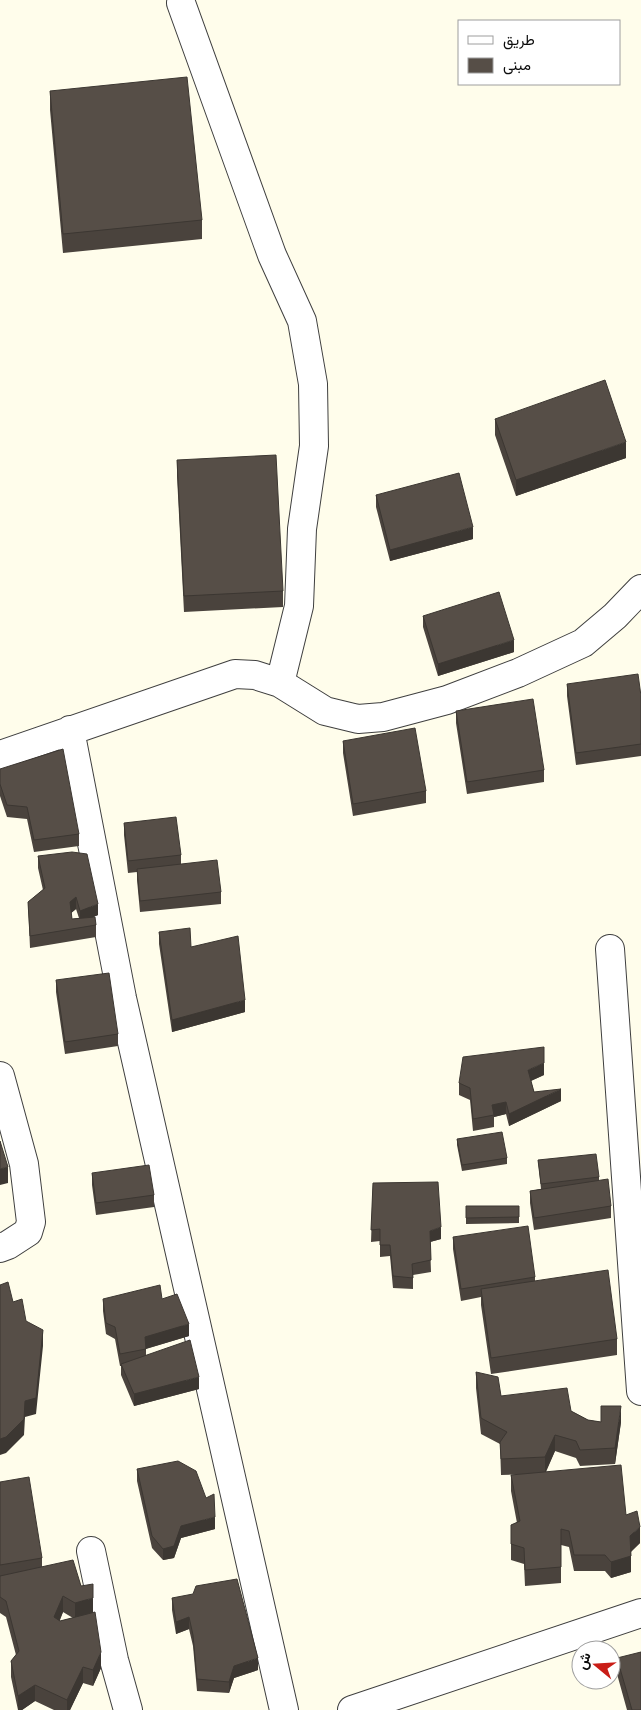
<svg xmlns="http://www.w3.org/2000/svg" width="641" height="1710" font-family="'Zilla Slab',Vazirmatn,serif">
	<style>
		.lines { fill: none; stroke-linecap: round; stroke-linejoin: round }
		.minor-casing { stroke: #3f3f3f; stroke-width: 30 }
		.minor { stroke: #fff; stroke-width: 28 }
		.wall { fill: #4a433d; fill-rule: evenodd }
		.shaded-wall { fill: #3c3732 }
		.building { fill: #564e47; stroke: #3c3732 }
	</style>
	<rect width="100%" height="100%" fill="#fffdeb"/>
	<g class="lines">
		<g class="minor-casing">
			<path id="minor" d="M 181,3 L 272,255 L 302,321 L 313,384 L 314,446 L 302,529 L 299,606 L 280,683
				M 70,730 L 122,998 L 284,1710
				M 0,755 L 235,674 L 255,675 L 280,683 L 325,711 L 358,719 L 383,717 L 447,700 L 518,673 L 583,643 L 615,616 L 641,589
				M 610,949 L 641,1391
				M 0,1076 L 24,1164 L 31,1222 L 28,1232 L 8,1245 L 0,1248
				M 91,1551 L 114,1660 L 128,1710
				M 352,1710 L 641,1613"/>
		</g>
		<use href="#minor" class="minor"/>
	</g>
	<path class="wall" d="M 50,91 L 202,220 L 202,239 L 63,253 L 50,110 Z
		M 495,419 L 626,458 L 516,496 L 495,435 Z
		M 177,460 L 283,591 L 283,607 L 184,612 L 177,476 Z
		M 376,495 L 473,539 L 390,561 L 376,507 Z
		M 423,616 L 514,652 L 438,676 L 423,627 Z
		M 567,684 L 641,696 L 641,756 L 576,765 L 567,696 Z
		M 456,711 L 544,770 L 544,782 L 467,794 L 456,723 Z
		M 343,741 L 426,791 L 426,803 L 353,816 L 343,753 Z
		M 0,769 L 79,834 L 79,846 L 34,852 L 27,819 L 7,817 L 0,796 Z
		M 124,823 L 181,855 L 181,864 L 221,892 L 221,904 L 140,912 L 137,880 L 137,872 L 128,873 L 124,835 Z
		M 38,856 L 98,915 L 93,917 L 96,925 L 96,937 L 30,948 L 28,902 L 43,890 L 38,868 ZM 76,909 L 79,918 L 72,919 L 71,913 Z
		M 159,932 L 191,947 L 245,1012 L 172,1032 L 159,944 Z
		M 56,980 L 118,1034 L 118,1046 L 65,1054 L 56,992 Z
		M 544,1075 L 531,1081 L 534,1092 L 561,1101 L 509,1126 L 506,1114 L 494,1117 L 494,1127 L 473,1131 L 470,1100 L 459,1095 L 459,1083 Z
		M 457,1139 L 507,1158 L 507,1164 L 462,1171 L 457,1145 Z
		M 538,1160 L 599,1177 L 599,1180 L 611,1206 L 611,1218 L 534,1230 L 530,1203 L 530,1191 L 541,1189 Z
		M 92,1173 L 154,1195 L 154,1207 L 96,1215 L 92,1185 Z
		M 373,1183 L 441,1239 L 430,1242 L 431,1272 L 413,1275 L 413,1289 L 393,1288 L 390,1256 L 380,1257 L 380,1241 L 371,1242 Z
		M 466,1206 L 519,1206 L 519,1223 L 466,1224 Z
		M 453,1237 L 535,1277 L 535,1281 L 617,1339 L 617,1355 L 491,1374 L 481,1305 L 481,1297 L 461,1301 L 453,1249 Z
		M 103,1299 L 162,1299 L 189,1336 L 146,1349 L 146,1355 L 199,1389 L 134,1406 L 121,1375 L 121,1366 L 120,1366 L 115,1339 L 106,1334 L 103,1311 Z
		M 476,1372 L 501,1396 L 571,1411 L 588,1420 L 601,1422 L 621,1422 L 615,1464 L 580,1466 L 576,1458 L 555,1451 L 546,1472 L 626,1515 L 640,1543 L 631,1552 L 631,1572 L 611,1578 L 605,1571 L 574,1571 L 569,1547 L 561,1545 L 561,1583 L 525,1586 L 524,1564 L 511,1560 L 511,1525 L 517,1523 L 511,1491 L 511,1475 L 527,1474 L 501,1475 L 500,1444 L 481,1434 L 476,1388 Z
		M 137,1469 L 215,1529 L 181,1538 L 174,1558 L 163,1560 L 152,1548 L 137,1481 Z
		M 0,1482 L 42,1558 L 42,1567 L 81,1586 L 93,1612 L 101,1668 L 93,1686 L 83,1683 L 70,1710 L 54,1710 L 35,1701 L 22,1710 L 18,1710 L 11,1677 L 11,1661 L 16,1655 L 6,1617 L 0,1613 ZM 63,1612 L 73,1618 L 60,1621 L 60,1620 Z
		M 172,1598 L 258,1670 L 234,1678 L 229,1693 L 197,1691 L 193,1646 L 189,1629 L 176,1634 L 172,1610 Z
		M 617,1658 L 641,1710 L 627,1710 L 617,1674 Z"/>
	<path class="shaded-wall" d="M 626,442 L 626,458 L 516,496 L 516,480 Z
		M 473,527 L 473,539 L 390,561 L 390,550 Z
		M 514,640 L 514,652 L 438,676 L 438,664 Z
		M 76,897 L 76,909 L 70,914 L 70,902 Z
		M 98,904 L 98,915 L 80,923 L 80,911 Z
		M 245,1000 L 245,1012 L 172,1032 L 172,1020 Z
		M 544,1063 L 544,1075 L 528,1082 L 528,1070 Z
		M 561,1089 L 561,1101 L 509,1126 L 509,1114 Z
		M 506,1102 L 506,1114 L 494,1117 L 492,1105 Z
		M 8,1167 L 8,1183 L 0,1185 L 0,1169 Z
		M 441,1227 L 441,1239 L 430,1242 L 430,1231 Z
		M 189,1324 L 189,1336 L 145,1349 L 145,1337 Z
		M 43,1330 L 43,1346 L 36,1414 L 25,1417 L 24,1435 L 6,1453 L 0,1455 L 0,1439 L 25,1401 Z
		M 199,1377 L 199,1389 L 134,1406 L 134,1394 Z
		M 621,1406 L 621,1422 L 615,1464 L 615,1448 Z
		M 555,1435 L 555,1451 L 545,1473 L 545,1457 Z
		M 215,1517 L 215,1529 L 181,1538 L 174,1558 L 163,1560 L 163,1549 L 181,1526 Z
		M 640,1527 L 640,1543 L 630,1552 L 630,1536 Z
		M 631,1556 L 631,1572 L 611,1578 L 611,1562 Z
		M 63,1596 L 63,1612 L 54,1633 L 54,1617 Z
		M 93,1598 L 93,1614 L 75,1619 L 75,1603 Z
		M 189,1617 L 189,1629 L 176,1634 L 176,1622 Z
		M 101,1652 L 101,1668 L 93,1686 L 93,1670 Z
		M 258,1658 L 258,1670 L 234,1678 L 229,1693 L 229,1682 L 234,1666 Z
		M 83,1667 L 83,1683 L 70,1710 L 67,1710 L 67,1700 Z
		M 35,1685 L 35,1701 L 22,1710 L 18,1710 L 18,1696 Z"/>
	<path class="building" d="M 187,77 L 202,220 L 63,234 L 50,91 Z
		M 605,380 L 626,442 L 516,480 L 495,419 Z
		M 276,455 L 283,591 L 184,596 L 177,460 Z
		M 459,473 L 473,527 L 390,550 L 376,495 Z
		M 499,592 L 514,640 L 438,664 L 423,616 Z
		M 638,674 L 641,696 L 641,744 L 576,753 L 567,684 Z
		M 533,699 L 544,770 L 467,782 L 456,711 Z
		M 415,728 L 426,791 L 353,804 L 343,741 Z
		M 63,749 L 79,834 L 34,840 L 27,807 L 7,805 L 0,784 L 0,769 Z
		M 176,817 L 181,855 L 128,861 L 124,823 Z
		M 72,852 L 87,854 L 98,904 L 80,911 L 76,897 L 70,902 L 72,919 L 95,917 L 96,925 L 30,936 L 28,902 L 45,888 L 38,856 Z
		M 217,860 L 221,892 L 140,901 L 137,869 Z
		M 190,928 L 191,947 L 238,936 L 245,1000 L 172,1020 L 159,932 Z
		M 109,973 L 118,1034 L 65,1042 L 56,980 Z
		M 544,1047 L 544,1063 L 528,1070 L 534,1092 L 561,1089 L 509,1114 L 506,1102 L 492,1105 L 494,1115 L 473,1119 L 470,1088 L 459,1083 L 463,1057 Z
		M 502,1132 L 507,1158 L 462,1165 L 457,1139 Z
		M 0,1141 L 8,1167 L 0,1169 Z
		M 596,1154 L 599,1177 L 541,1184 L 538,1160 Z
		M 149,1165 L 154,1195 L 96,1203 L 92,1173 Z
		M 608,1179 L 611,1206 L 534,1218 L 530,1191 Z
		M 438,1182 L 441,1227 L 430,1231 L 431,1260 L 412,1264 L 413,1278 L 393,1276 L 390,1245 L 380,1245 L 380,1229 L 371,1230 L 373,1183 Z
		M 466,1206 L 519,1206 L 519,1217 L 466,1218 Z
		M 528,1226 L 535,1277 L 461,1289 L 453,1237 Z
		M 608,1270 L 617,1339 L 491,1358 L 481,1289 Z
		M 8,1282 L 13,1302 L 22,1299 L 26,1321 L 43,1330 L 36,1398 L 25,1401 L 24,1419 L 6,1437 L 0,1439 L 0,1285 Z
		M 160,1285 L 162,1299 L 177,1294 L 189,1324 L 145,1337 L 146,1349 L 120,1354 L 115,1327 L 106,1323 L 103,1299 Z
		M 190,1340 L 199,1377 L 134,1394 L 121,1364 Z
		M 476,1372 L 498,1377 L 501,1396 L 567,1388 L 571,1411 L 588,1420 L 601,1422 L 601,1406 L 621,1406 L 615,1448 L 580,1450 L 576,1441 L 555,1435 L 545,1457 L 501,1459 L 500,1442 L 507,1432 L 481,1418 Z
		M 178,1461 L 196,1471 L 206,1498 L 214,1494 L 215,1517 L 181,1526 L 174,1546 L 163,1549 L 152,1536 L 137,1469 Z
		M 621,1465 L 626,1515 L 637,1511 L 640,1527 L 630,1536 L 631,1556 L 611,1562 L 605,1555 L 574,1555 L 569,1531 L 561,1529 L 561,1567 L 525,1570 L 524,1548 L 511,1544 L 511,1525 L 520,1521 L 511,1475 Z
		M 29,1477 L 42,1558 L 0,1565 L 0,1482 Z
		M 73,1560 L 81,1586 L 93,1584 L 93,1598 L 75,1603 L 63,1596 L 54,1617 L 60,1621 L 95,1612 L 101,1652 L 93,1670 L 83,1667 L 67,1700 L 35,1685 L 18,1696 L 11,1661 L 19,1651 L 6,1601 L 0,1597 L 0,1576 Z
		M 237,1579 L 258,1658 L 234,1666 L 229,1682 L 197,1679 L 193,1635 L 189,1617 L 176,1622 L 172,1598 L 193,1594 L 196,1586 Z
		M 641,1652 L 641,1710 L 632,1710 L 617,1658 Z"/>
	<rect x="458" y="20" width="162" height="65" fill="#ffffff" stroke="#9e9e9e"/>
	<rect x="468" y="36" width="25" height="8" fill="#ffffff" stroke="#9e9e9e"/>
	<text x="503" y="45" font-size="15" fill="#0c0c0c">طريق</text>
	<rect x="468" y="58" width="25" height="15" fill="#564e47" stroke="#9e9e9e"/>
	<text x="503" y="70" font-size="15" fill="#0c0c0c">مبنى</text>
	<g transform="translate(596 1665) rotate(288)"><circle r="24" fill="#ffffff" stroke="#9e9e9e"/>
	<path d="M0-4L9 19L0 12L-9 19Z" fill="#c91d17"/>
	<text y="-8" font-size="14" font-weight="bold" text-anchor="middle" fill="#0c0c0c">ش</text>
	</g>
</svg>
